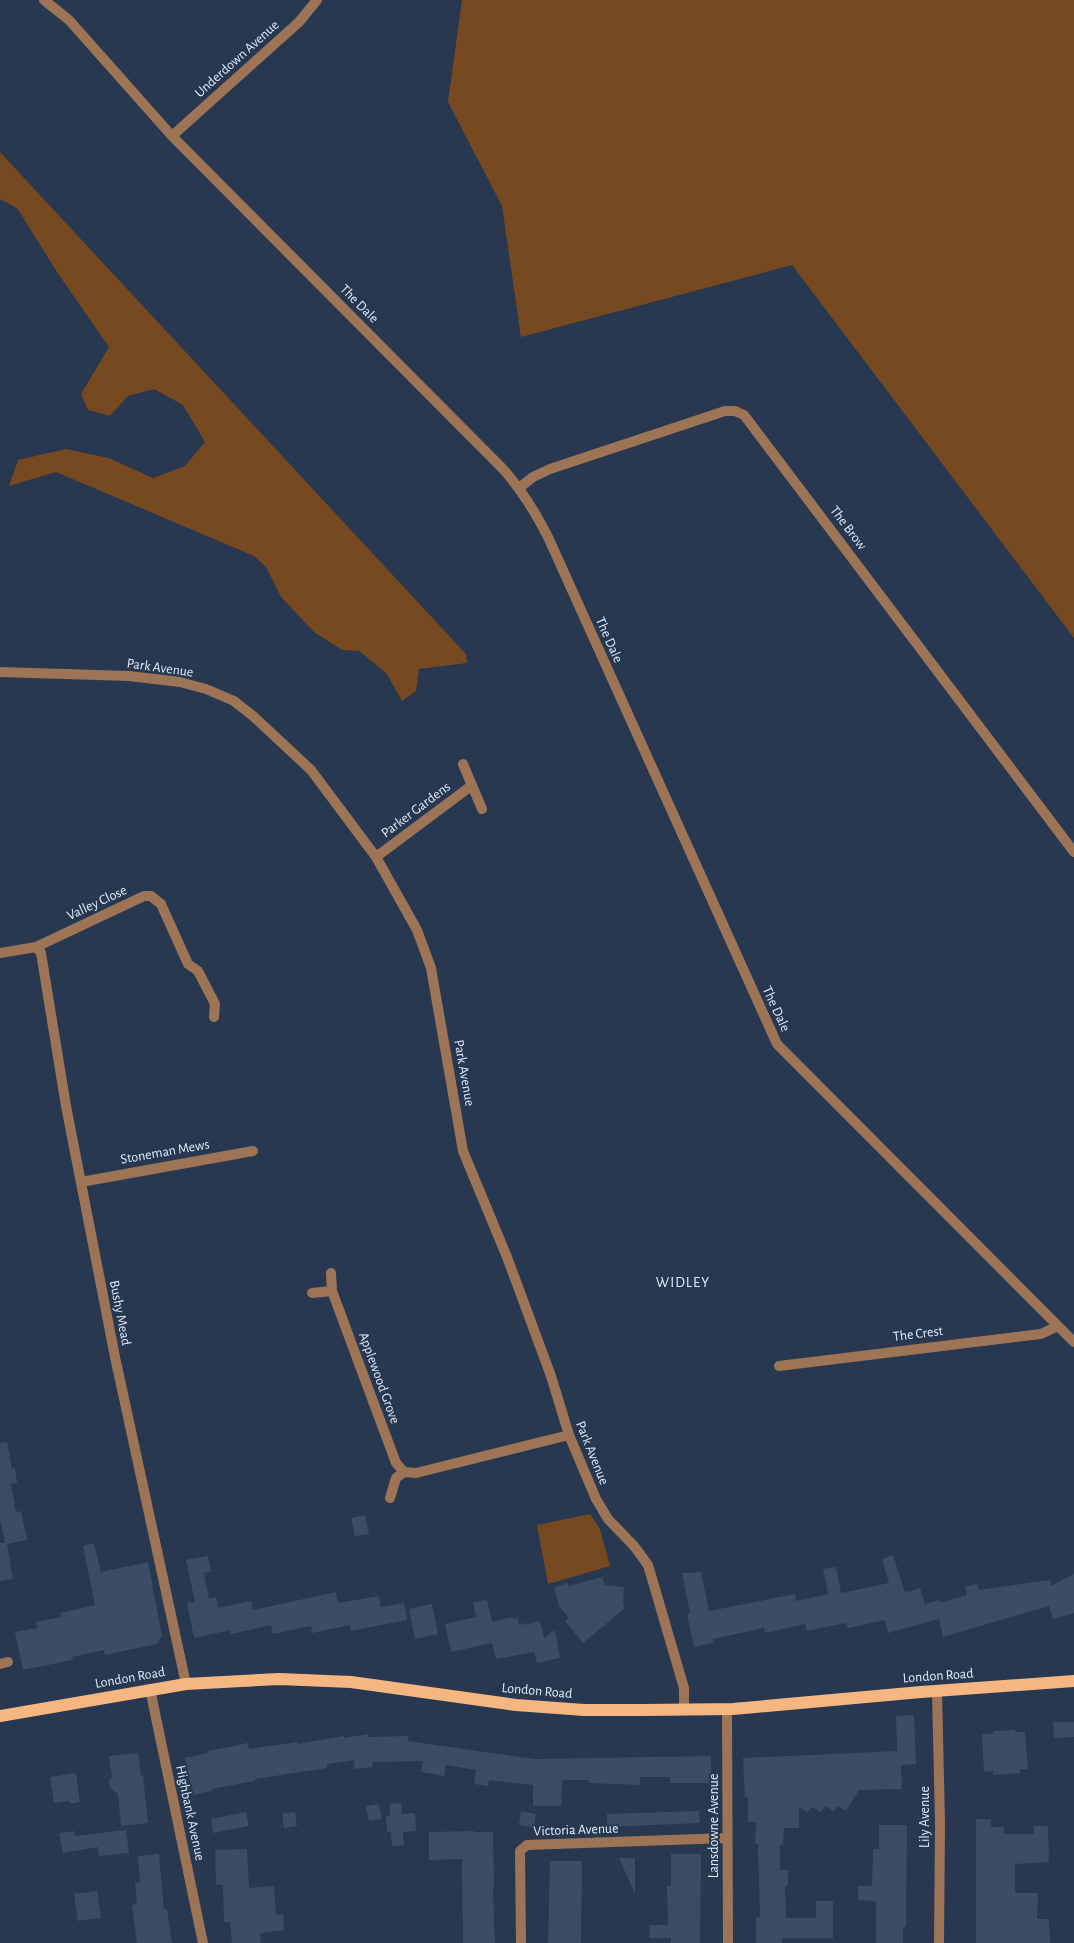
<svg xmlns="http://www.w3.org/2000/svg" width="1074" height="1943" font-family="'Alegreya Sans',sans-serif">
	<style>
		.green { fill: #764921 }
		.building { fill: #3b4d66 }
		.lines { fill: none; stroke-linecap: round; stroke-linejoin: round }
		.minor { stroke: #9d7556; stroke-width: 10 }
		.primary { stroke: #f6b682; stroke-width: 12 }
		.labels { text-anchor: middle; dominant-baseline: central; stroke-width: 4; stroke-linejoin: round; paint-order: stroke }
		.street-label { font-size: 14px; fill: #e0ebfa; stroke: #273850 }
		.neighbourhood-label { font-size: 15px; letter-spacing: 1px; fill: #e0ebfa; stroke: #273850 }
	</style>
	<rect width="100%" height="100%" fill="#273850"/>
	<path class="green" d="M 462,0 L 1074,0 L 1074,638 L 792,265 L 521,337 L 502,206 L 448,102 Z
		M 0,152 L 466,654 L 467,663 L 419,669 L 416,691 L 402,701 L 386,673 L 359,651 L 342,650 L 314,632 L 281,597 L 266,567 L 254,556 L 56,472 L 9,486 L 18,460 L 66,449 L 109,458 L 153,478 L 185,466 L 205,442 L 183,405 L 154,389 L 128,396 L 110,416 L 88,410 L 81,394 L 109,347 L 57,272 L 17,208 L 0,199 Z
		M 590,1514 L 600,1529 L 610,1566 L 548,1584 L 537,1525 Z"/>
	<path class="building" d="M 7,1442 L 12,1469 L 15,1468 L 17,1483 L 11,1484 L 16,1512 L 21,1511 L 27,1540 L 7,1544 L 13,1579 L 0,1581 L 0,1543 L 5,1543 L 0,1519 L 0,1443 Z
		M 365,1515 L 369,1534 L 355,1536 L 351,1518 Z
		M 94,1543 L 101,1572 L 148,1562 L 162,1636 L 157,1644 L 105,1655 L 104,1650 L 72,1657 L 73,1660 L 23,1670 L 15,1632 L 37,1628 L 36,1622 L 61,1617 L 60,1613 L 95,1605 L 83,1546 Z
		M 893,1555 L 905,1593 L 920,1588 L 925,1604 L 939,1600 L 940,1603 L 967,1595 L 965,1587 L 977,1584 L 979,1590 L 1050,1580 L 1051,1586 L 1074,1574 L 1074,1613 L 1053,1619 L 1049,1606 L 943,1637 L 939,1619 L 888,1633 L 885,1620 L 848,1628 L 846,1623 L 807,1631 L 805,1624 L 765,1633 L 764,1628 L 713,1639 L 713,1643 L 694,1647 L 687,1614 L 690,1613 L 682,1573 L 701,1572 L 709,1611 L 795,1594 L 796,1601 L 828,1594 L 823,1569 L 836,1567 L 841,1593 L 889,1583 L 882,1559 Z
		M 208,1556 L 211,1572 L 204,1573 L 209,1599 L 216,1597 L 218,1608 L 251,1601 L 253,1610 L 336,1592 L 338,1603 L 379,1596 L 381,1607 L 404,1603 L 407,1620 L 351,1631 L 350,1625 L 312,1633 L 311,1626 L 273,1634 L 271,1625 L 231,1634 L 230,1630 L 194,1638 L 187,1603 L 195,1602 L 186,1560 Z
		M 602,1577 L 605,1585 L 624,1587 L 623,1605 L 625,1608 L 583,1643 L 565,1621 L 569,1618 L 559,1606 L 554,1587 L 568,1583 L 569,1586 Z
		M 487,1600 L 492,1622 L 512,1617 L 514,1619 L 518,1618 L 519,1624 L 524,1623 L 524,1625 L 540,1621 L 544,1638 L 555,1630 L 560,1658 L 537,1663 L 534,1652 L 496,1659 L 492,1643 L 451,1652 L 445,1624 L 476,1617 L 473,1602 Z
		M 432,1604 L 438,1634 L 415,1639 L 409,1609 Z
		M 914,1715 L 916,1764 L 901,1765 L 902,1789 L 859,1790 L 846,1811 L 837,1806 L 834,1812 L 825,1806 L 821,1812 L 811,1807 L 808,1812 L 799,1807 L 799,1828 L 784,1828 L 783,1845 L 780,1845 L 780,1870 L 788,1870 L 788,1886 L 785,1886 L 786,1918 L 816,1918 L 816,1901 L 833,1901 L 833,1938 L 782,1938 L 782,1943 L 756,1943 L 756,1917 L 760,1917 L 758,1844 L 755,1844 L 756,1822 L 748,1822 L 748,1798 L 745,1798 L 743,1758 L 897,1751 L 896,1716 Z
		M 1053,1722 L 1074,1722 L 1074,1737 L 1054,1738 Z
		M 1015,1730 L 1015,1732 L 1025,1732 L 1028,1769 L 1020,1769 L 1020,1773 L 993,1775 L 993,1771 L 984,1772 L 982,1734 L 993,1734 L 993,1731 Z
		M 368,1734 L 368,1737 L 408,1736 L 408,1741 L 535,1759 L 711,1756 L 711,1783 L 670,1783 L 670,1777 L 640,1777 L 640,1785 L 589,1783 L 589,1780 L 562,1780 L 561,1806 L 533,1806 L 533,1785 L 489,1780 L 488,1786 L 474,1784 L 476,1770 L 446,1765 L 444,1776 L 421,1772 L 423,1761 L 372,1762 L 373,1767 L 355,1769 L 354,1760 L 327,1764 L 327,1768 L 255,1779 L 255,1781 L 211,1789 L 212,1791 L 193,1795 L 185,1758 L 208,1753 L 208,1751 L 248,1743 L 249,1749 L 297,1742 L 297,1744 L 344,1736 L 344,1738 Z
		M 138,1753 L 141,1776 L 143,1775 L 148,1823 L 121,1826 L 118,1794 L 110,1788 L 109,1781 L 112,1777 L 109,1756 Z
		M 76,1773 L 80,1802 L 71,1804 L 68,1801 L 54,1803 L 50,1777 Z
		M 401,1803 L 402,1814 L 415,1813 L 416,1831 L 403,1832 L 404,1845 L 392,1846 L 391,1832 L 387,1832 L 386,1816 L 390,1816 L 390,1804 Z
		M 379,1804 L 382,1819 L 369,1821 L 366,1806 Z
		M 521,1811 L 536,1814 L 534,1828 L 519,1825 Z
		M 699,1811 L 700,1823 L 607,1827 L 607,1814 Z
		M 246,1812 L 249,1826 L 213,1833 L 211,1819 Z
		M 295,1812 L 297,1826 L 284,1828 L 282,1814 Z
		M 976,1819 L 991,1819 L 991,1827 L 1004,1827 L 1004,1834 L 1034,1834 L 1034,1826 L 1048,1826 L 1049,1862 L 1015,1864 L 1015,1893 L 1038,1893 L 1037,1919 L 1049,1919 L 1050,1943 L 976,1943 Z
		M 879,1825 L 907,1825 L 906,1927 L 903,1927 L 903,1943 L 876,1943 L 876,1901 L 858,1900 L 858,1886 L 872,1886 L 873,1849 L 879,1849 Z
		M 126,1830 L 129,1853 L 99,1856 L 98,1847 L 63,1853 L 59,1833 L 74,1831 L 75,1836 Z
		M 474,1831 L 474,1832 L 493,1832 L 494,1889 L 493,1890 L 495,1943 L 463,1943 L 462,1859 L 429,1860 L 429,1832 Z
		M 247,1849 L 249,1888 L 274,1886 L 276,1915 L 283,1914 L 284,1930 L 260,1933 L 261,1943 L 232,1943 L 230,1922 L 224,1922 L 223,1885 L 216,1885 L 215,1850 Z
		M 159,1854 L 164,1910 L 167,1909 L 172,1943 L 137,1943 L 132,1905 L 137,1904 L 135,1883 L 140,1882 L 138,1856 Z
		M 671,1854 L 701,1854 L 700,1943 L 671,1943 L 671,1938 L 649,1938 L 650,1925 L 668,1925 L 667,1886 L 671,1886 Z
		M 619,1858 L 635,1858 L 635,1894 Z
		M 550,1861 L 582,1861 L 581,1943 L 548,1943 Z
		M 97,1891 L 101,1918 L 78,1921 L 74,1894 Z"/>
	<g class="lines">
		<path class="minor" d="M 44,0 L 69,20 L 172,136 L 504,470 C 522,491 536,513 548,537 L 777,1044 L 1074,1342
			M 172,136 L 299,22 L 317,0
			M 519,488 L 533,477 L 550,469 L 725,411 L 735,411 L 744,415 L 1074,852
			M 0,672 L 129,676 L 180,682 L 206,689 L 234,701 L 253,716 L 311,770 L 376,857 L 417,930 L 431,968 L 463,1151 L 507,1257 L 551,1376 L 569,1435 L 596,1499 L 608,1519 L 634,1546 L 648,1565 L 684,1688 L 684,1710
			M 463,764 L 482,809
			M 376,857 L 471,786
			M 36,947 L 41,953 L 66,1106 L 115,1357 L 186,1684
			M 0,953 L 36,947 L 144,896 L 151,896 L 161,904 L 188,964 L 198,971 L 215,1004 L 214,1017
			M 81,1182 L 253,1151
			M 331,1273 L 332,1291
			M 312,1293 L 332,1291 L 396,1463 L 404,1472 L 416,1473 L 569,1435
			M 779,1366 L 1041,1334 L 1058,1326
			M 390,1498 L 396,1478 L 404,1472
			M 0,1664 L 8,1662
			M 150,1689 L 203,1943
			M 937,1691 L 940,1822 L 939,1943
			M 727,1709 L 728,1943
			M 521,1943 L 520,1851 L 527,1845 L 727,1838"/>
		<path class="primary" d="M 0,1716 L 186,1684 L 279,1679 L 351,1682 L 516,1705 L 584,1710 L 643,1710 L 733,1709 L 921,1692 L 1074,1681"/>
	</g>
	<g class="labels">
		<g class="street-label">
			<text transform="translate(237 59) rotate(-42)">Underdown Avenue</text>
			<text transform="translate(359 304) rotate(45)">The Dale</text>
			<text transform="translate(848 528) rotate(53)">The Brow</text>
			<text transform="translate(609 640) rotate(66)">The Dale</text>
			<text transform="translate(160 668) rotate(8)">Park Avenue</text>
			<text transform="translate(416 810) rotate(-37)">Parker Gardens</text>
			<text transform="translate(97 903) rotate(-25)">Valley Close</text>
			<text transform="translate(776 1009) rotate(65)">The Dale</text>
			<text transform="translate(464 1073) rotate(80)">Park Avenue</text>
			<text transform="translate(165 1152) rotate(-10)">Stoneman Mews</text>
			<text transform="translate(120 1313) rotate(79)">Bushy Mead</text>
			<text transform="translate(918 1334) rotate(-7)">The Crest</text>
			<text transform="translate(379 1378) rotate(70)">Applewood Grove</text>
			<text transform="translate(592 1453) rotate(68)">Park Avenue</text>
			<text transform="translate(938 1676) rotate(-4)">London Road</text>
			<text transform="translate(130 1678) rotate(-10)">London Road</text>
			<text transform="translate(537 1691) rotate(5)">London Road</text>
			<text transform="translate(190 1813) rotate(78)">Highbank Avenue</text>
			<text transform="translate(925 1817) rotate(-90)">Lily Avenue</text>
			<text transform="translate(714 1826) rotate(-90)">Lansdowne Avenue</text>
			<text transform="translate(576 1830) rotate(-2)">Victoria Avenue</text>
		</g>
		<g class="neighbourhood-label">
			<text x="683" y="1282">WIDLEY</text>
		</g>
	</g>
</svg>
